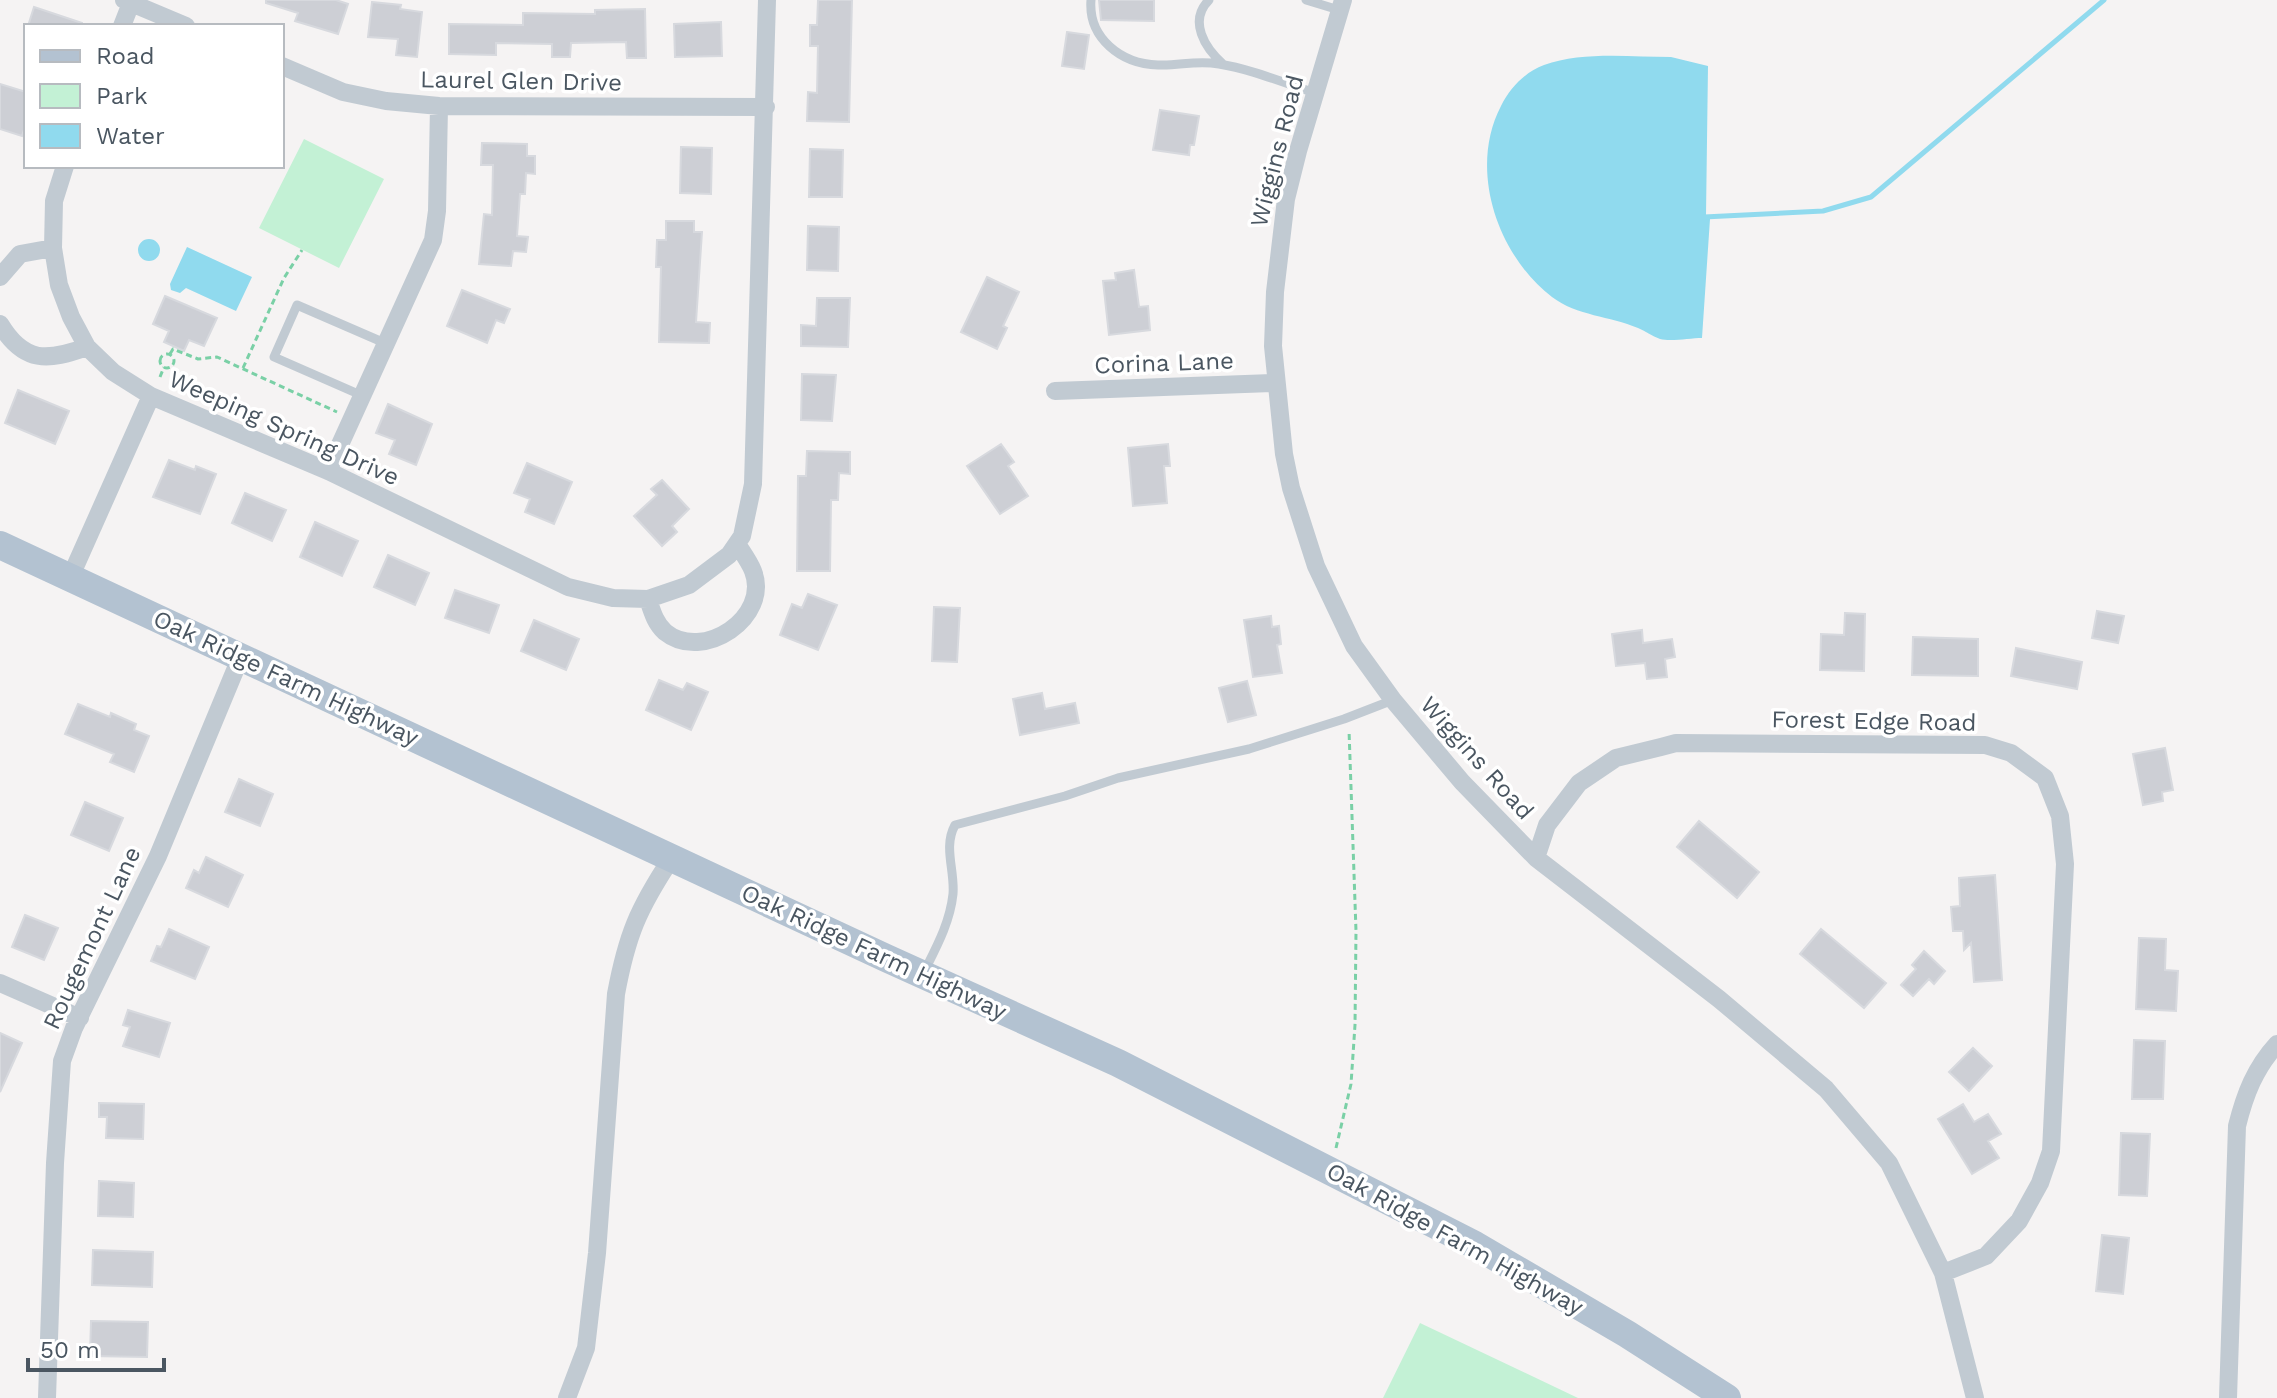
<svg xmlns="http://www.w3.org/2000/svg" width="2277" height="1398" font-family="'Work Sans',sans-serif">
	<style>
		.green { fill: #c3f1d5 }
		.water { fill: #90daee }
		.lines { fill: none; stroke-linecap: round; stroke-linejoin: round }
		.stream { stroke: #90daee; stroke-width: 5 }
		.building { fill: #cdcfd5; stroke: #d7d9de; stroke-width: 2 }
		.path { stroke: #7ad0a6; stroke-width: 3; stroke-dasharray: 6 4; stroke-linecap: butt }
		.lane { stroke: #c1cad2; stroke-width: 9 }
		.street { stroke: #c1cad2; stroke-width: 18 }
		.primary { stroke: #b3c2d1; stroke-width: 28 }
		.labels { text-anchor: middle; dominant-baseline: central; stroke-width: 7; stroke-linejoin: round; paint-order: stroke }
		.street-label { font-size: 24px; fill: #4a5661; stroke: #fff }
	</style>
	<rect width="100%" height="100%" fill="#f5f3f3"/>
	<path class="green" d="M 304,139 L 384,179 L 339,268 L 259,228 Z
		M 1420,1323 L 1578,1398 L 1383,1398 Z"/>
	<path class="water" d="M 1671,57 L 1708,66 L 1706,215 L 1710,219 L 1702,338 C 1690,338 1671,342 1660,339 C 1652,336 1645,331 1638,328 C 1610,316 1577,316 1552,297 C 1497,255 1468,169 1501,106 C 1510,88 1525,72 1544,65 C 1582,51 1631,57 1671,57 Z
		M138 250a11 11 0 1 1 22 0a11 11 0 1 1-22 0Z
		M 187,247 L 252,277 L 236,311 L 186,288 L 180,293 L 171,290 L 170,284 Z"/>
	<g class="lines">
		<path class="stream" d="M 1704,217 L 1823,211 L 1871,197 L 2104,0"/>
	</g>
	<path class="building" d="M 266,0 L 336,0 L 348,4 L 338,34 L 295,21 L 298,13 L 266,3 Z
		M 818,0 L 852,0 L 849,122 L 807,121 L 808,92 L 817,93 L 818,46 L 810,46 L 810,25 L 817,25 Z
		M 1099,0 L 1154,0 L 1154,21 L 1101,20 Z
		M 372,2 L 401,5 L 400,9 L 422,12 L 417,57 L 396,55 L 398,39 L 368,37 Z
		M 34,7 L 82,23 L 82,26 L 28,26 Z
		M 645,9 L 646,58 L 627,58 L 626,42 L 571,43 L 570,57 L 552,57 L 552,44 L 496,43 L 496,55 L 449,54 L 449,24 L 523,25 L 523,13 L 595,14 L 595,10 Z
		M 721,22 L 722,56 L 675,57 L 674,24 Z
		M 1067,32 L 1089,35 L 1084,69 L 1062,66 Z
		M 0,84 L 26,92 L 26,123 L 22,136 L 0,129 Z
		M 1160,110 L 1199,116 L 1194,145 L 1190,145 L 1189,155 L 1153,150 Z
		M 482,143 L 527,144 L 527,156 L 535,156 L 535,174 L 526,173 L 525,194 L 520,194 L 517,236 L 528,237 L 526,252 L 513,251 L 511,266 L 479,264 L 484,214 L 492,215 L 493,165 L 481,165 Z
		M 681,147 L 712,148 L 711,194 L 680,193 Z
		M 810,149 L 843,150 L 842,197 L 809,197 Z
		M 666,221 L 694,221 L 694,232 L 702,232 L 696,322 L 710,323 L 709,343 L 659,342 L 661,267 L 656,267 L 657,240 L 666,240 Z
		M 808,226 L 839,227 L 838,271 L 807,270 Z
		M 1134,270 L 1139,307 L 1148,306 L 1150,330 L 1109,335 L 1103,281 L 1116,280 L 1115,273 Z
		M 987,277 L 1019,292 L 1003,326 L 1007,328 L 997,349 L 961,332 Z
		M 462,290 L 510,309 L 504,323 L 496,320 L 487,343 L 447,326 Z
		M 165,296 L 217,318 L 204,346 L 189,340 L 184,351 L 164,342 L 169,331 L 153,324 Z
		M 817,298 L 850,298 L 848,347 L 801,346 L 801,325 L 816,326 Z
		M 802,374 L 836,375 L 832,421 L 801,420 Z
		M 18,390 L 69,411 L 55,444 L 5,423 Z
		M 388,404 L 432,424 L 416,465 L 389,454 L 395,440 L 376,433 Z
		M 1001,444 L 1014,462 L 1008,466 L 1028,496 L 1000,514 L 967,466 Z
		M 1168,444 L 1170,466 L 1164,466 L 1167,503 L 1133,506 L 1128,448 Z
		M 807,451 L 850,452 L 850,474 L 839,473 L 838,500 L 831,500 L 830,571 L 797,571 L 798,476 L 806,476 Z
		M 169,460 L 195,470 L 196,466 L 216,474 L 200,514 L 153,497 Z
		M 527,463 L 572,482 L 554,524 L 525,512 L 530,499 L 514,493 Z
		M 662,480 L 689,509 L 672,526 L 677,532 L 662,546 L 634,516 L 657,495 L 651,489 Z
		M 245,493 L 286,510 L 272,541 L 232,523 Z
		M 315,522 L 358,541 L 342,576 L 300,557 Z
		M 388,555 L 429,573 L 415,605 L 374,587 Z
		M 455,590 L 499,605 L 489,633 L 445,618 Z
		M 808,594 L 837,605 L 818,650 L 780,635 L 792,604 L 802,608 Z
		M 934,607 L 960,608 L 957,662 L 932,661 Z
		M 2097,611 L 2124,616 L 2118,643 L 2092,638 Z
		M 1845,613 L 1865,614 L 1864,671 L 1820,670 L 1821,634 L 1844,635 Z
		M 1271,616 L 1272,627 L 1279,626 L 1281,644 L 1277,645 L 1282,673 L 1253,677 L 1244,620 Z
		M 534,620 L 579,639 L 566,670 L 521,651 Z
		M 1642,630 L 1643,643 L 1672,639 L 1675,657 L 1665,659 L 1667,677 L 1647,679 L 1645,663 L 1616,666 L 1612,634 Z
		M 1913,637 L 1978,639 L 1978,676 L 1912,675 Z
		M 2016,648 L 2082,662 L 2077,689 L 2011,676 Z
		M 659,680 L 683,690 L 687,683 L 708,692 L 691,730 L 646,710 Z
		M 1247,681 L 1256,715 L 1228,722 L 1219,688 Z
		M 1042,693 L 1045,709 L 1075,703 L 1079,723 L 1020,735 L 1013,699 Z
		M 78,704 L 110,717 L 111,713 L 136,724 L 134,730 L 149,736 L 134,772 L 110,762 L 114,754 L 65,734 Z
		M 2165,748 L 2173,790 L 2162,792 L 2163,801 L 2143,805 L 2133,754 Z
		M 239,779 L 273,794 L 260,826 L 225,812 Z
		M 85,802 L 123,818 L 109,851 L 71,835 Z
		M 1699,821 L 1759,872 L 1737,898 L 1677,847 Z
		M 206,857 L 243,875 L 228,907 L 186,888 L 194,870 L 199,873 Z
		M 1995,875 L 2002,980 L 1974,982 L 1971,943 L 1964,950 L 1963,931 L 1953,931 L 1951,907 L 1960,906 L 1959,878 Z
		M 25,915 L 58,928 L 44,960 L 12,947 Z
		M 169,929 L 209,947 L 195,979 L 151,961 L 157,946 L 161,947 Z
		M 1821,929 L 1886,983 L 1864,1008 L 1800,954 Z
		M 2139,938 L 2166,939 L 2165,970 L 2178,971 L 2176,1011 L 2136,1009 Z
		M 1924,951 L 1945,971 L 1934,984 L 1929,979 L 1913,996 L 1901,985 L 1916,969 L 1912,965 Z
		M 128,1010 L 170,1023 L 159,1057 L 123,1046 L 130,1027 L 123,1025 Z
		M 0,1033 L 22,1043 L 0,1092 Z
		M 2134,1040 L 2165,1041 L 2163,1099 L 2132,1099 Z
		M 1973,1048 L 1992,1066 L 1969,1091 L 1949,1072 Z
		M 99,1103 L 144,1104 L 143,1139 L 106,1138 L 107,1117 L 99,1117 Z
		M 1963,1104 L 1974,1122 L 1988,1114 L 2001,1134 L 1988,1141 L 1999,1158 L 1972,1174 L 1938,1119 Z
		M 2121,1133 L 2150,1134 L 2147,1196 L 2119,1195 Z
		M 99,1181 L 134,1183 L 133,1217 L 98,1216 Z
		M 2102,1235 L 2129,1238 L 2123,1294 L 2096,1291 Z
		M 93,1250 L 153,1252 L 152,1287 L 92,1285 Z
		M 91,1321 L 148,1322 L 147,1357 L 90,1356 Z"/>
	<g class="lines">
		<path class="path" d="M 170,354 L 173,349 L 198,359 L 217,357 L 337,412
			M160 361a7 7 0 1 1 14 0a7 7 0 1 1-14 0Z
			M 243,368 L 284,278 L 302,250
			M 160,377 L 164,367
			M 1336,1148 L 1351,1084 L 1355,1025 L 1356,931 L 1349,730"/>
		<path class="lane" d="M 1091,0 C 1088,38 1121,64 1158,65 C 1180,66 1195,60 1219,64 C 1251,69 1284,83 1315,93
			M 1209,0 C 1188,21 1205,48 1223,64
			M 1306,0 L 1339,10
			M 363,396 L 274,357 L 297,305 L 387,344
			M 925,970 C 937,946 950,922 953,894 C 955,870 943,847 955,825 L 1065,796 L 1118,778 L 1249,749 L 1344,719 L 1393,700"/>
		<path class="street" d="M 124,0 L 186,26
			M 1343,0 L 1298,151 L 1286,199 L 1275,292 L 1273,346 L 1284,454 L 1291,488 L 1316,566 L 1354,646 L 1393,700 L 1462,782 L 1536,858 L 1719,999 L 1826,1089 L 1889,1163 L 1943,1273 L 1975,1398
			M 122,26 L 131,3
			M 282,66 L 343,92 L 386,101 L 439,106 L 766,107
			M 65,166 L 54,201 L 53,248 L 59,285 L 71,317 L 87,347 L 113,372 L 151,396 L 328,471 L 568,587 L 613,598 L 648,599 L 689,585 L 729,555 L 742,536 L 753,484 L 767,0
			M 0,277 L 20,254 L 53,248
			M 0,324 C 24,364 48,361 87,347
			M 1055,391 L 1275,383
			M 328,471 L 433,240 L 437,211 L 439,106
			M 70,578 L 151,396
			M 648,599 C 652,611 655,623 665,632 C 703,663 771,617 753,571 C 749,561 742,552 737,544
			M 1536,858 L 1547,825 L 1579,783 L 1616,758 L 1661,747 L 1676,743 L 1985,745 L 2011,753 L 2045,778 L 2060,816 L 2065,864 L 2051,1151 L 2040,1183 L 2019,1221 L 1986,1256 L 1943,1273
			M 0,983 L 80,1018
			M 47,1398 L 55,1163 L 62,1061 L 74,1028 L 158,856 L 241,656
			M 567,1398 L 586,1348 L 597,1253 L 616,994 C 627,935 638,909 671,859
			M 2228,1398 L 2237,1126 C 2245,1094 2255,1068 2277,1044"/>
		<path class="primary" d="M 0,545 L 886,958 L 1118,1063 L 1475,1245 L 1627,1334 L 1727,1398"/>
	</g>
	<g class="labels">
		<g class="street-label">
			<text transform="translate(521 81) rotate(1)">Laurel Glen Drive</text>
			<text transform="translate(1277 151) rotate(-76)">Wiggins Road</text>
			<text transform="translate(1164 363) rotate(-2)">Corina Lane</text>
			<text transform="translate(284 428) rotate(24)">Weeping Spring Drive</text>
			<text transform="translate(286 678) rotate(25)">Oak Ridge Farm Highway</text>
			<text transform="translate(1874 721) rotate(1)">Forest Edge Road</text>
			<text transform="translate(1477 758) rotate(48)">Wiggins Road</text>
			<text transform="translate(92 938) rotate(-65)">Rougemont Lane</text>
			<text transform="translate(874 952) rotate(25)">Oak Ridge Farm Highway</text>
			<text transform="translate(1455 1239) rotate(29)">Oak Ridge Farm Highway</text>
		</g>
	</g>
	<rect x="24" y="24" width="260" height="144" fill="#ffffff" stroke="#b7bbc0" stroke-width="2"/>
	<rect x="40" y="50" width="40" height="12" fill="#b3c2d1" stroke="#b7bbc0" stroke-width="2"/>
	<text x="96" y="64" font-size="24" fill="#4a5661">Road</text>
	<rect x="40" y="84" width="40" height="24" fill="#c3f1d5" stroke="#b7bbc0" stroke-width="2"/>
	<text x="96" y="104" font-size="24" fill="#4a5661">Park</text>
	<rect x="40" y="124" width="40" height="24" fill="#90daee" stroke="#b7bbc0" stroke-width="2"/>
	<text x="96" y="144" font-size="24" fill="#4a5661">Water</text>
	<path d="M28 1358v12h136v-12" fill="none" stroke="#4a5661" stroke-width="4"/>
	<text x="40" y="1358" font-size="24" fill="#4a5661" stroke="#ffffff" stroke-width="6" paint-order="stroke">50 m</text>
</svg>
